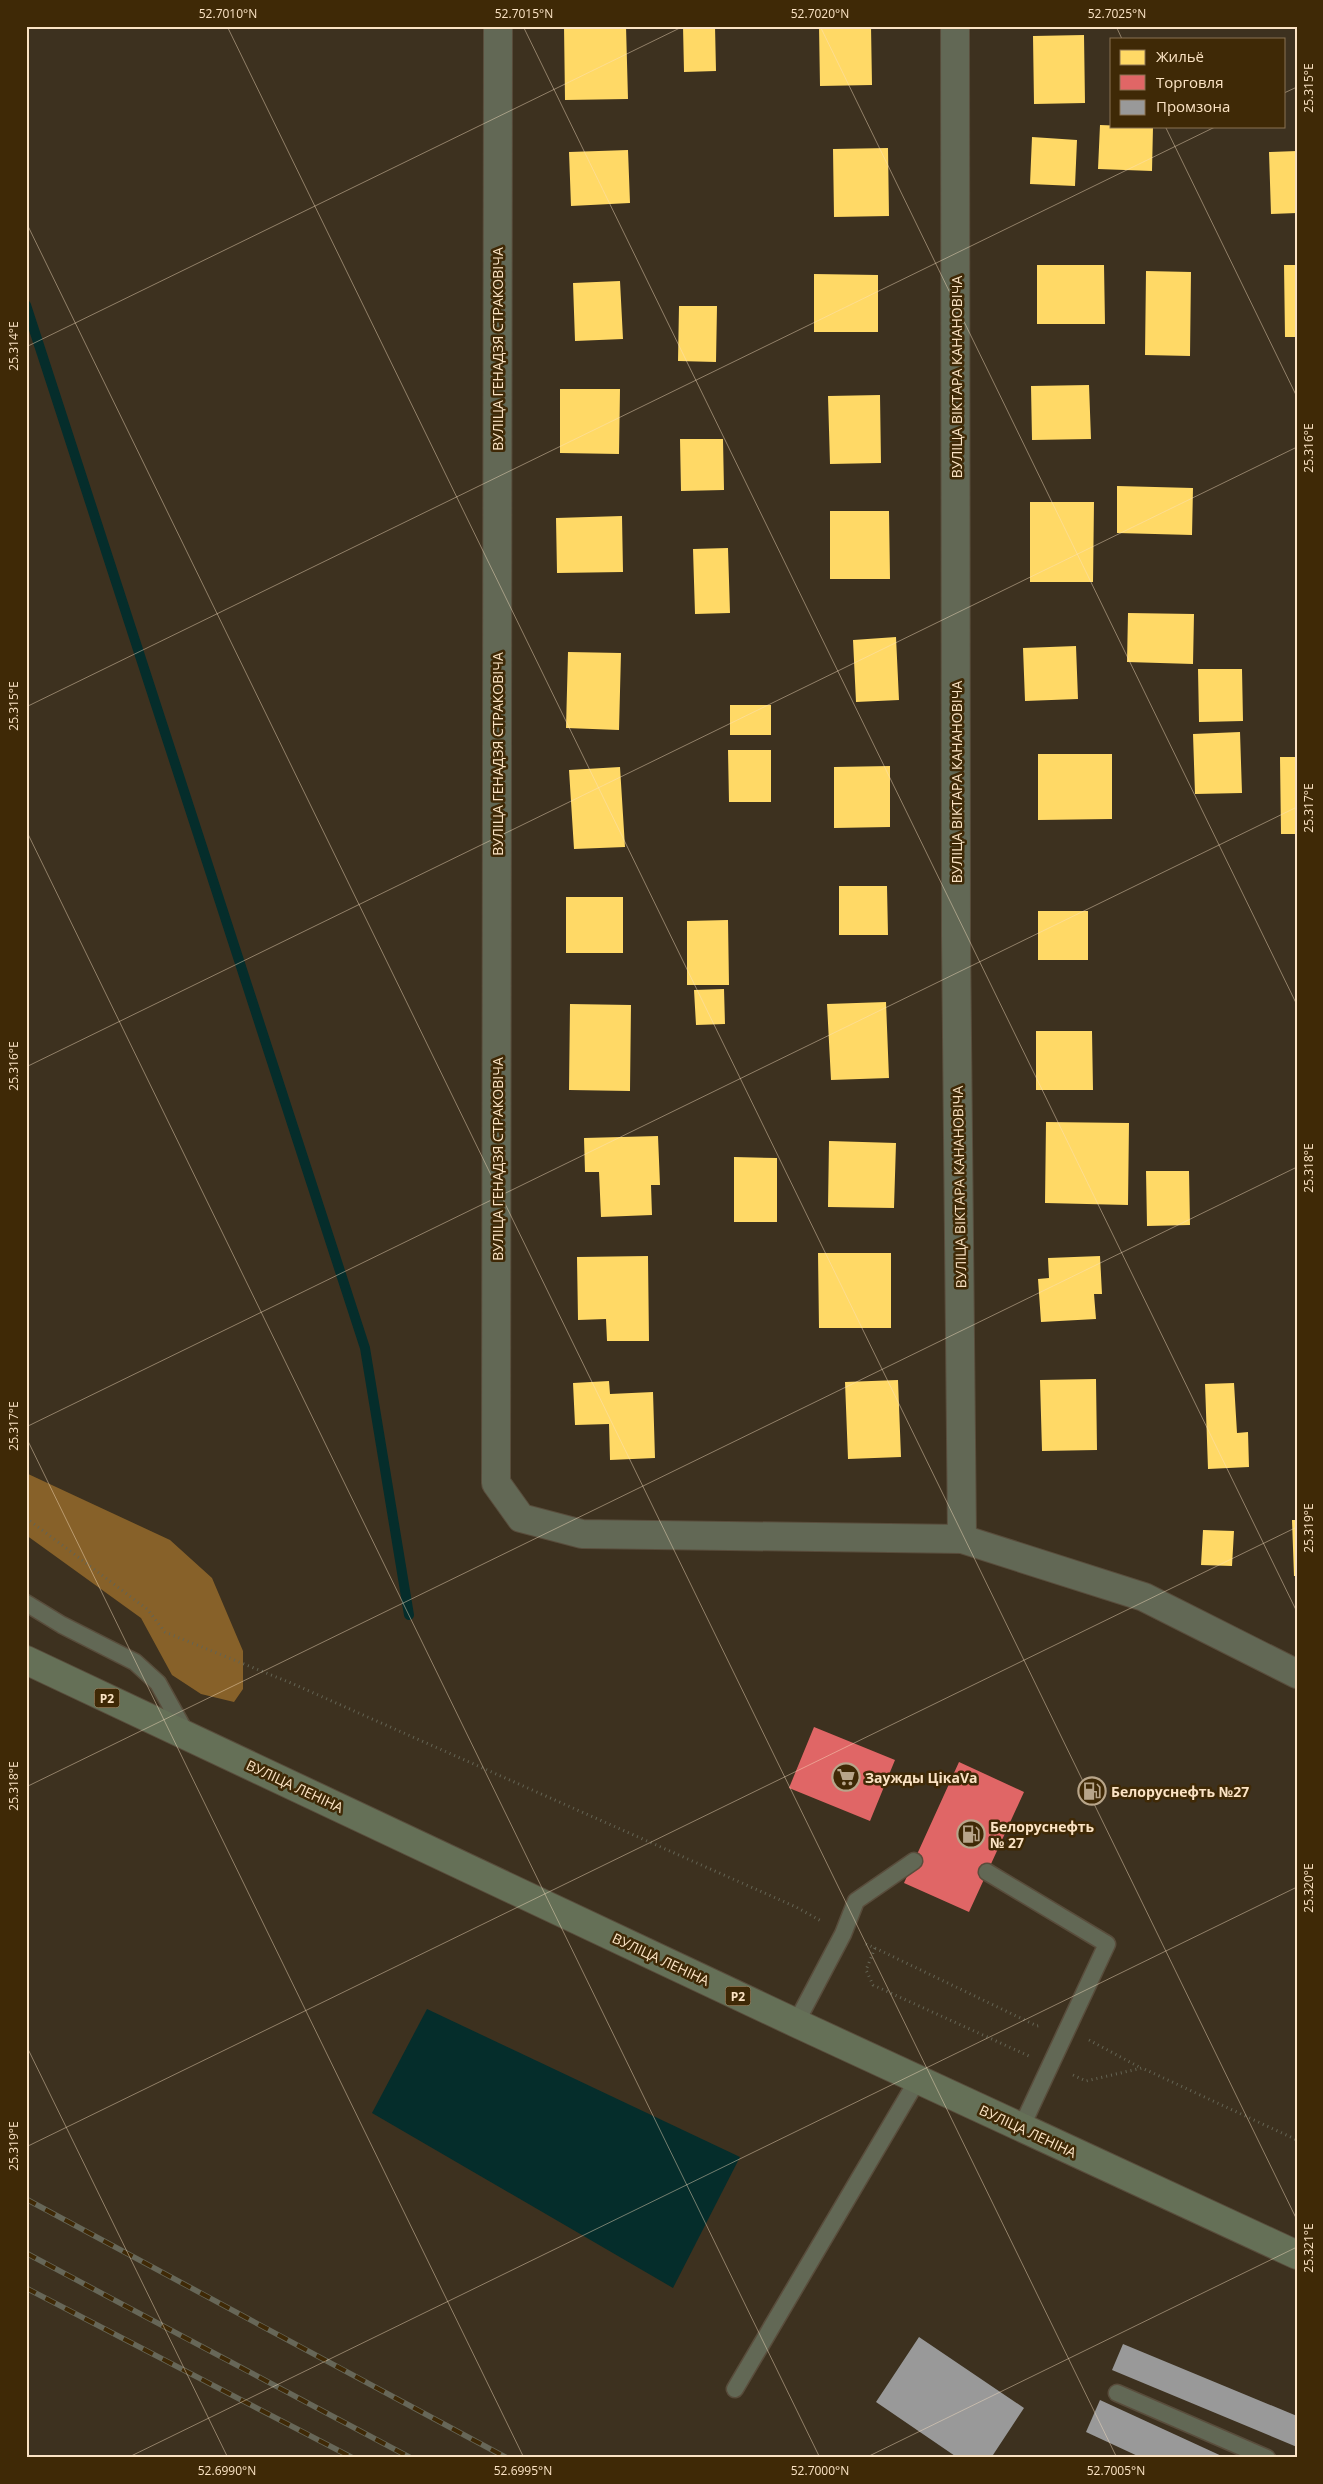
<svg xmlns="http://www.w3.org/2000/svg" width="1323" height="2484" font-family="'Open Sans',sans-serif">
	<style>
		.forest { fill: #876129 }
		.water { fill: #052d2b }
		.homes { fill: #ffd966 }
		.shops { fill: #e06666 }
		.industry { fill: #999 }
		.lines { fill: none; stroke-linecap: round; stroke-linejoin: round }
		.stream { stroke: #052d2b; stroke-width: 10 }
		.service-casing { stroke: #594d3c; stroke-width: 19 }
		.minor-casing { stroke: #594d3c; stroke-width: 30 }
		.primary-casing { stroke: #594d3c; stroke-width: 30 }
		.path { stroke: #646454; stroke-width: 3; stroke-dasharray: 1 4; stroke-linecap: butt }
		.service { stroke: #626855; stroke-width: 16 }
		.minor { stroke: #626855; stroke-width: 28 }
		.primary { stroke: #657057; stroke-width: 28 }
		.rail-casing { stroke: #676758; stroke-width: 5.5 }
		.rail { stroke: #3f2906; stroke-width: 4; stroke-dasharray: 11; stroke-linecap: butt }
		.ticks { fill: none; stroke: #fbe3c4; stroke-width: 1; stroke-opacity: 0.45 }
		.labels { text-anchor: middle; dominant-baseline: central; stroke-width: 5; stroke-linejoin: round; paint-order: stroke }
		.shield { fill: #3f2906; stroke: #c3ab8b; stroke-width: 1 }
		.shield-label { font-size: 12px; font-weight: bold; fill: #fbe3c4 }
		.street-label { font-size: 14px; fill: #fbe3c4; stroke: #3f2906 }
		.poi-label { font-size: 14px; font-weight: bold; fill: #fbe3c4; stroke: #3f2906; text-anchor: start }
		.neatline { fill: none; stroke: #fbe3c4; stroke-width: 2 }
		.ticks-label { font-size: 12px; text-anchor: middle; fill: #fbe3c4 }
	</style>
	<rect width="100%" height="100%" fill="#3d311f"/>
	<path class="forest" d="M 26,1473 L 170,1540 L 212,1578 L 243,1651 L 243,1689 L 234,1702 L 201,1694 L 172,1675 L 141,1618 L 26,1535 Z"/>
	<path class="water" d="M 427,2009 L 740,2157 L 673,2288 L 372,2113 Z"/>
	<path class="homes" d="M 564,26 L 626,26 L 628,99 L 565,100 Z
		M 683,26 L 715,26 L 716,71 L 684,72 Z
		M 819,26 L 871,26 L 872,85 L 820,86 Z
		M 1084,35 L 1085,103 L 1034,104 L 1033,36 Z
		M 1100,125 L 1153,127 L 1152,171 L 1098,169 Z
		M 1032,137 L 1077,140 L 1075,186 L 1030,184 Z
		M 888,148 L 889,216 L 834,217 L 833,149 Z
		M 628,150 L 630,203 L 571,206 L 569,152 Z
		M 1297,151 L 1297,213 L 1271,214 L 1269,152 Z
		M 1037,265 L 1104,265 L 1105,324 L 1037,324 Z
		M 1284,265 L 1297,265 L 1297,337 L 1285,337 Z
		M 1146,271 L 1191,272 L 1190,356 L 1145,355 Z
		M 814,274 L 878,275 L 878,332 L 814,332 Z
		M 620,281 L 623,339 L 575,341 L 573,283 Z
		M 679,306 L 717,306 L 716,362 L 678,361 Z
		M 1089,385 L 1091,439 L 1032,440 L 1031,386 Z
		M 560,389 L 620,389 L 619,454 L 560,453 Z
		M 880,395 L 881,463 L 830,464 L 828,396 Z
		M 680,439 L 723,439 L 724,490 L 681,491 Z
		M 1117,486 L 1193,488 L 1192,535 L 1117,533 Z
		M 1030,502 L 1094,502 L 1093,582 L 1030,582 Z
		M 830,511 L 889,511 L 890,579 L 830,579 Z
		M 622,516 L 623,572 L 557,573 L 556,518 Z
		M 728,548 L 730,613 L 695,614 L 693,549 Z
		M 1128,613 L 1194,614 L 1193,664 L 1127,662 Z
		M 896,637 L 899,700 L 856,702 L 853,640 Z
		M 1076,646 L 1078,699 L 1025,701 L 1023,648 Z
		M 568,652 L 621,653 L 619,730 L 566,728 Z
		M 1198,669 L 1242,669 L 1243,721 L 1199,722 Z
		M 730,705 L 771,705 L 771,735 L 730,735 Z
		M 1240,732 L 1242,793 L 1195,794 L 1193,734 Z
		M 728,750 L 771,750 L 771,802 L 729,802 Z
		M 1038,754 L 1112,754 L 1112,819 L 1038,820 Z
		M 1280,757 L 1297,757 L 1297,834 L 1281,834 Z
		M 890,766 L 890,827 L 834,828 L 834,767 Z
		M 620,767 L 625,847 L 574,849 L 569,770 Z
		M 839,886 L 887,886 L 888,935 L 839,935 Z
		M 566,897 L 623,897 L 623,953 L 566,953 Z
		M 1038,911 L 1088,911 L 1088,960 L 1038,960 Z
		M 728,920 L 729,985 L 687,985 L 687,921 Z
		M 724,989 L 725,1024 L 696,1025 L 694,990 Z
		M 886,1002 L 889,1078 L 831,1080 L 827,1004 Z
		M 570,1004 L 631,1005 L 630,1091 L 569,1090 Z
		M 1036,1031 L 1092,1031 L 1093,1090 L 1036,1090 Z
		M 1046,1122 L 1129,1123 L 1128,1205 L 1045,1203 Z
		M 658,1136 L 660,1185 L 651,1185 L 652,1215 L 601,1217 L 599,1172 L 585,1172 L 584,1138 Z
		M 829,1141 L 896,1143 L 894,1208 L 828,1207 Z
		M 734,1157 L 777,1158 L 777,1222 L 734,1222 Z
		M 1146,1171 L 1189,1171 L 1190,1225 L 1147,1226 Z
		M 818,1253 L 891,1253 L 891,1328 L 819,1328 Z
		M 648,1256 L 649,1341 L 607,1341 L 606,1319 L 578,1320 L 577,1257 Z
		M 1100,1256 L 1102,1294 L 1094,1294 L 1096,1319 L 1041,1322 L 1038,1279 L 1049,1278 L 1048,1258 Z
		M 1096,1379 L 1097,1450 L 1042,1451 L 1040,1380 Z
		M 898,1380 L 901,1457 L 848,1459 L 845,1382 Z
		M 609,1381 L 610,1394 L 653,1392 L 655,1458 L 610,1460 L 609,1424 L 575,1425 L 573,1383 Z
		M 1234,1383 L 1237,1433 L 1248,1432 L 1249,1467 L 1208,1469 L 1205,1384 Z
		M 1292,1520 L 1297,1520 L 1297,1576 L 1294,1576 Z
		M 1203,1530 L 1234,1531 L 1232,1566 L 1201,1565 Z"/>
	<path class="shops" d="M 814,1727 L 895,1760 L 870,1821 L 789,1788 Z
		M 959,1762 L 1024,1792 L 969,1912 L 904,1883 Z"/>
	<path class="industry" d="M 919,2337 L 1024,2408 L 991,2458 L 958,2458 L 876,2402 Z
		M 1123,2344 L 1297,2416 L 1297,2447 L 1112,2370 Z
		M 1100,2400 L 1226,2458 L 1142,2458 L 1086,2432 Z"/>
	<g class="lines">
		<path class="stream" d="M 26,305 L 365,1348 L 409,1615"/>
		<g class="service-casing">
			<path id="service" d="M 26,1603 L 62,1625 L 135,1662 L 158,1683 L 187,1735
				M 987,1872 L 1107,1944 L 1021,2128
				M 796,2023 L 843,1934 L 856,1901 L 914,1861
				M 735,2389 L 918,2079
				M 1117,2393 L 1267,2458"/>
		</g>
		<g class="minor-casing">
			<path id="minor" d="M 498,26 L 496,1483 L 521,1518 L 582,1534 L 962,1539 L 1144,1597 L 1297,1674
				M 955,26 L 956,937 L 962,1539"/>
		</g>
		<g class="primary-casing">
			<path id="primary" d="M 26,1660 L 796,2023 L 1297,2255"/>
		</g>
		<path class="path" d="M 26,1518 L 147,1609 L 165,1632 L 291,1683 L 796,1907 L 823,1922
			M 866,1944 L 875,1948 L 866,1970 L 873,1985 L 1029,2056
			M 875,1948 L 1037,2026 L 1042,2025
			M 1089,2040 L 1141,2068
			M 1073,2075 L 1086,2081 L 1142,2068 L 1297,2140"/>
		<use href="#service" class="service"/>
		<use href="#minor" class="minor"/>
		<use href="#primary" class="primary"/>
		<g class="rail-casing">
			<path id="rail" d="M 26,2199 L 507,2458
				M 26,2253 L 411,2458
				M 26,2288 L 353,2458"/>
		</g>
		<use href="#rail" class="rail"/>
	</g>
	<path class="ticks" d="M 227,26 L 1297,2220M 523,26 L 1297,1612M 820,26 L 1297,1005M 1116,26 L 1122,39M 1284,93 L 1297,87M 1165,126 L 1297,397M 26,222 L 1117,2458M 26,347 L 684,26M 26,707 L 1217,126M 26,830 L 820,2458M 26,1067 L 1297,447M 26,1427 L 1297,807M 26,1437 L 524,2458M 26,1787 L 1297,1167M 26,2045 L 228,2458M 26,2147 L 1297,1527M 127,2458 L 1297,1887M 865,2458 L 1297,2247"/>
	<defs>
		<g id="supermarket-ring" transform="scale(1.4375)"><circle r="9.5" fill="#3f2906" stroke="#b8a58a" stroke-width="1.5"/><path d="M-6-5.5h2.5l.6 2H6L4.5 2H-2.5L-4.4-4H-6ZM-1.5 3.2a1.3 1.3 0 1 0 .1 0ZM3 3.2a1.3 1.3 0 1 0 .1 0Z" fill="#b8a58a"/></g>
		<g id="fuel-ring" transform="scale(1.4375)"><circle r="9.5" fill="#3f2906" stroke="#b8a58a" stroke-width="1.5"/><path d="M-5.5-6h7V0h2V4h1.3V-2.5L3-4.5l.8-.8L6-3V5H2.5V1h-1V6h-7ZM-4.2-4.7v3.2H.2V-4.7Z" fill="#b8a58a"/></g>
	</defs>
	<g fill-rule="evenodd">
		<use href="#supermarket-ring" x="846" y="1777"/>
		<use href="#fuel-ring" x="1092" y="1791"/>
		<use href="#fuel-ring" x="971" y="1834"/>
	</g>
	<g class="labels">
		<g class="shield">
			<rect x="94.5" y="1688.5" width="25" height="19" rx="4"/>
			<rect x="725.5" y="1986.5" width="25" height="19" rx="4"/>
		</g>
		<g class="shield-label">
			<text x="107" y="1698">Р2</text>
			<text x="738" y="1996">Р2</text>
		</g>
		<g class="street-label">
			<text transform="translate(497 349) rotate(-90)">ВУЛІЦА ГЕНАДЗЯ СТРАКОВІЧА</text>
			<text transform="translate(956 377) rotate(-90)">ВУЛІЦА ВІКТАРА КАНАНОВІЧА</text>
			<text transform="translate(497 754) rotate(-90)">ВУЛІЦА ГЕНАДЗЯ СТРАКОВІЧА</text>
			<text transform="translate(956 782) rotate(-90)">ВУЛІЦА ВІКТАРА КАНАНОВІЧА</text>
			<text transform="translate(497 1159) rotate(-90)">ВУЛІЦА ГЕНАДЗЯ СТРАКОВІЧА</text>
			<text transform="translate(959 1187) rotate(-91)">ВУЛІЦА ВІКТАРА КАНАНОВІЧА</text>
			<text transform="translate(295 1786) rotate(25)">ВУЛІЦА ЛЕНІНА</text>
			<text transform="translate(661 1959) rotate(25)">ВУЛІЦА ЛЕНІНА</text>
			<text transform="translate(1028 2131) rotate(25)">ВУЛІЦА ЛЕНІНА</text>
		</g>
		<g class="poi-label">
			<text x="865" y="1777">Заужды ЦікаVа</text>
			<text x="1111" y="1791">Белоруснефть №27</text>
			<text x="990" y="1826">Белоруснефть<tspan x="990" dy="16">№ 27</tspan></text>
		</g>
	</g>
	<rect width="1323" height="2484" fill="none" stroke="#3f2906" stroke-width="55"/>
	<rect x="1110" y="38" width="175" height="90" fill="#3f2906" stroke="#8a7352"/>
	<rect x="1120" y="50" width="25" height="15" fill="#ffd966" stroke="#8a7352"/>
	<text x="1156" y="62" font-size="15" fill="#fbe3c4">Жильё</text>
	<rect x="1120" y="75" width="25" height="15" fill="#e06666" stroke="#8a7352"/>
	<text x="1156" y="88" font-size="15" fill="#fbe3c4">Торговля</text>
	<rect x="1120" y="100" width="25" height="15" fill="#999999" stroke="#8a7352"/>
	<text x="1156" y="112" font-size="15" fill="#fbe3c4">Промзона</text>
	<rect x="28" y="28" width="1268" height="2428" class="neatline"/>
	<g class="ticks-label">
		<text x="228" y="18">52.7010°N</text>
		<text x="524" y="18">52.7015°N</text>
		<text x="820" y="18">52.7020°N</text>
		<text x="1117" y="18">52.7025°N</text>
		<text transform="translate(1309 88) rotate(-90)" y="4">25.315°E</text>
		<text transform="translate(14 346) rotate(-90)" y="4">25.314°E</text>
		<text transform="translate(1309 448) rotate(-90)" y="4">25.316°E</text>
		<text transform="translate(14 706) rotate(-90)" y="4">25.315°E</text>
		<text transform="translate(1309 808) rotate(-90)" y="4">25.317°E</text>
		<text transform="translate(14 1066) rotate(-90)" y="4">25.316°E</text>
		<text transform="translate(1309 1168) rotate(-90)" y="4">25.318°E</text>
		<text transform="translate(14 1426) rotate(-90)" y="4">25.317°E</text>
		<text transform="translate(1309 1528) rotate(-90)" y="4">25.319°E</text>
		<text transform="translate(14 1786) rotate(-90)" y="4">25.318°E</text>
		<text transform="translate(1309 1888) rotate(-90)" y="4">25.320°E</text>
		<text transform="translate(14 2146) rotate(-90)" y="4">25.319°E</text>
		<text transform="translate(1309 2248) rotate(-90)" y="4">25.321°E</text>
		<text x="227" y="2475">52.6990°N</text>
		<text x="523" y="2475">52.6995°N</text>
		<text x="820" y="2475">52.7000°N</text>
		<text x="1116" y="2475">52.7005°N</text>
	</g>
</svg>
